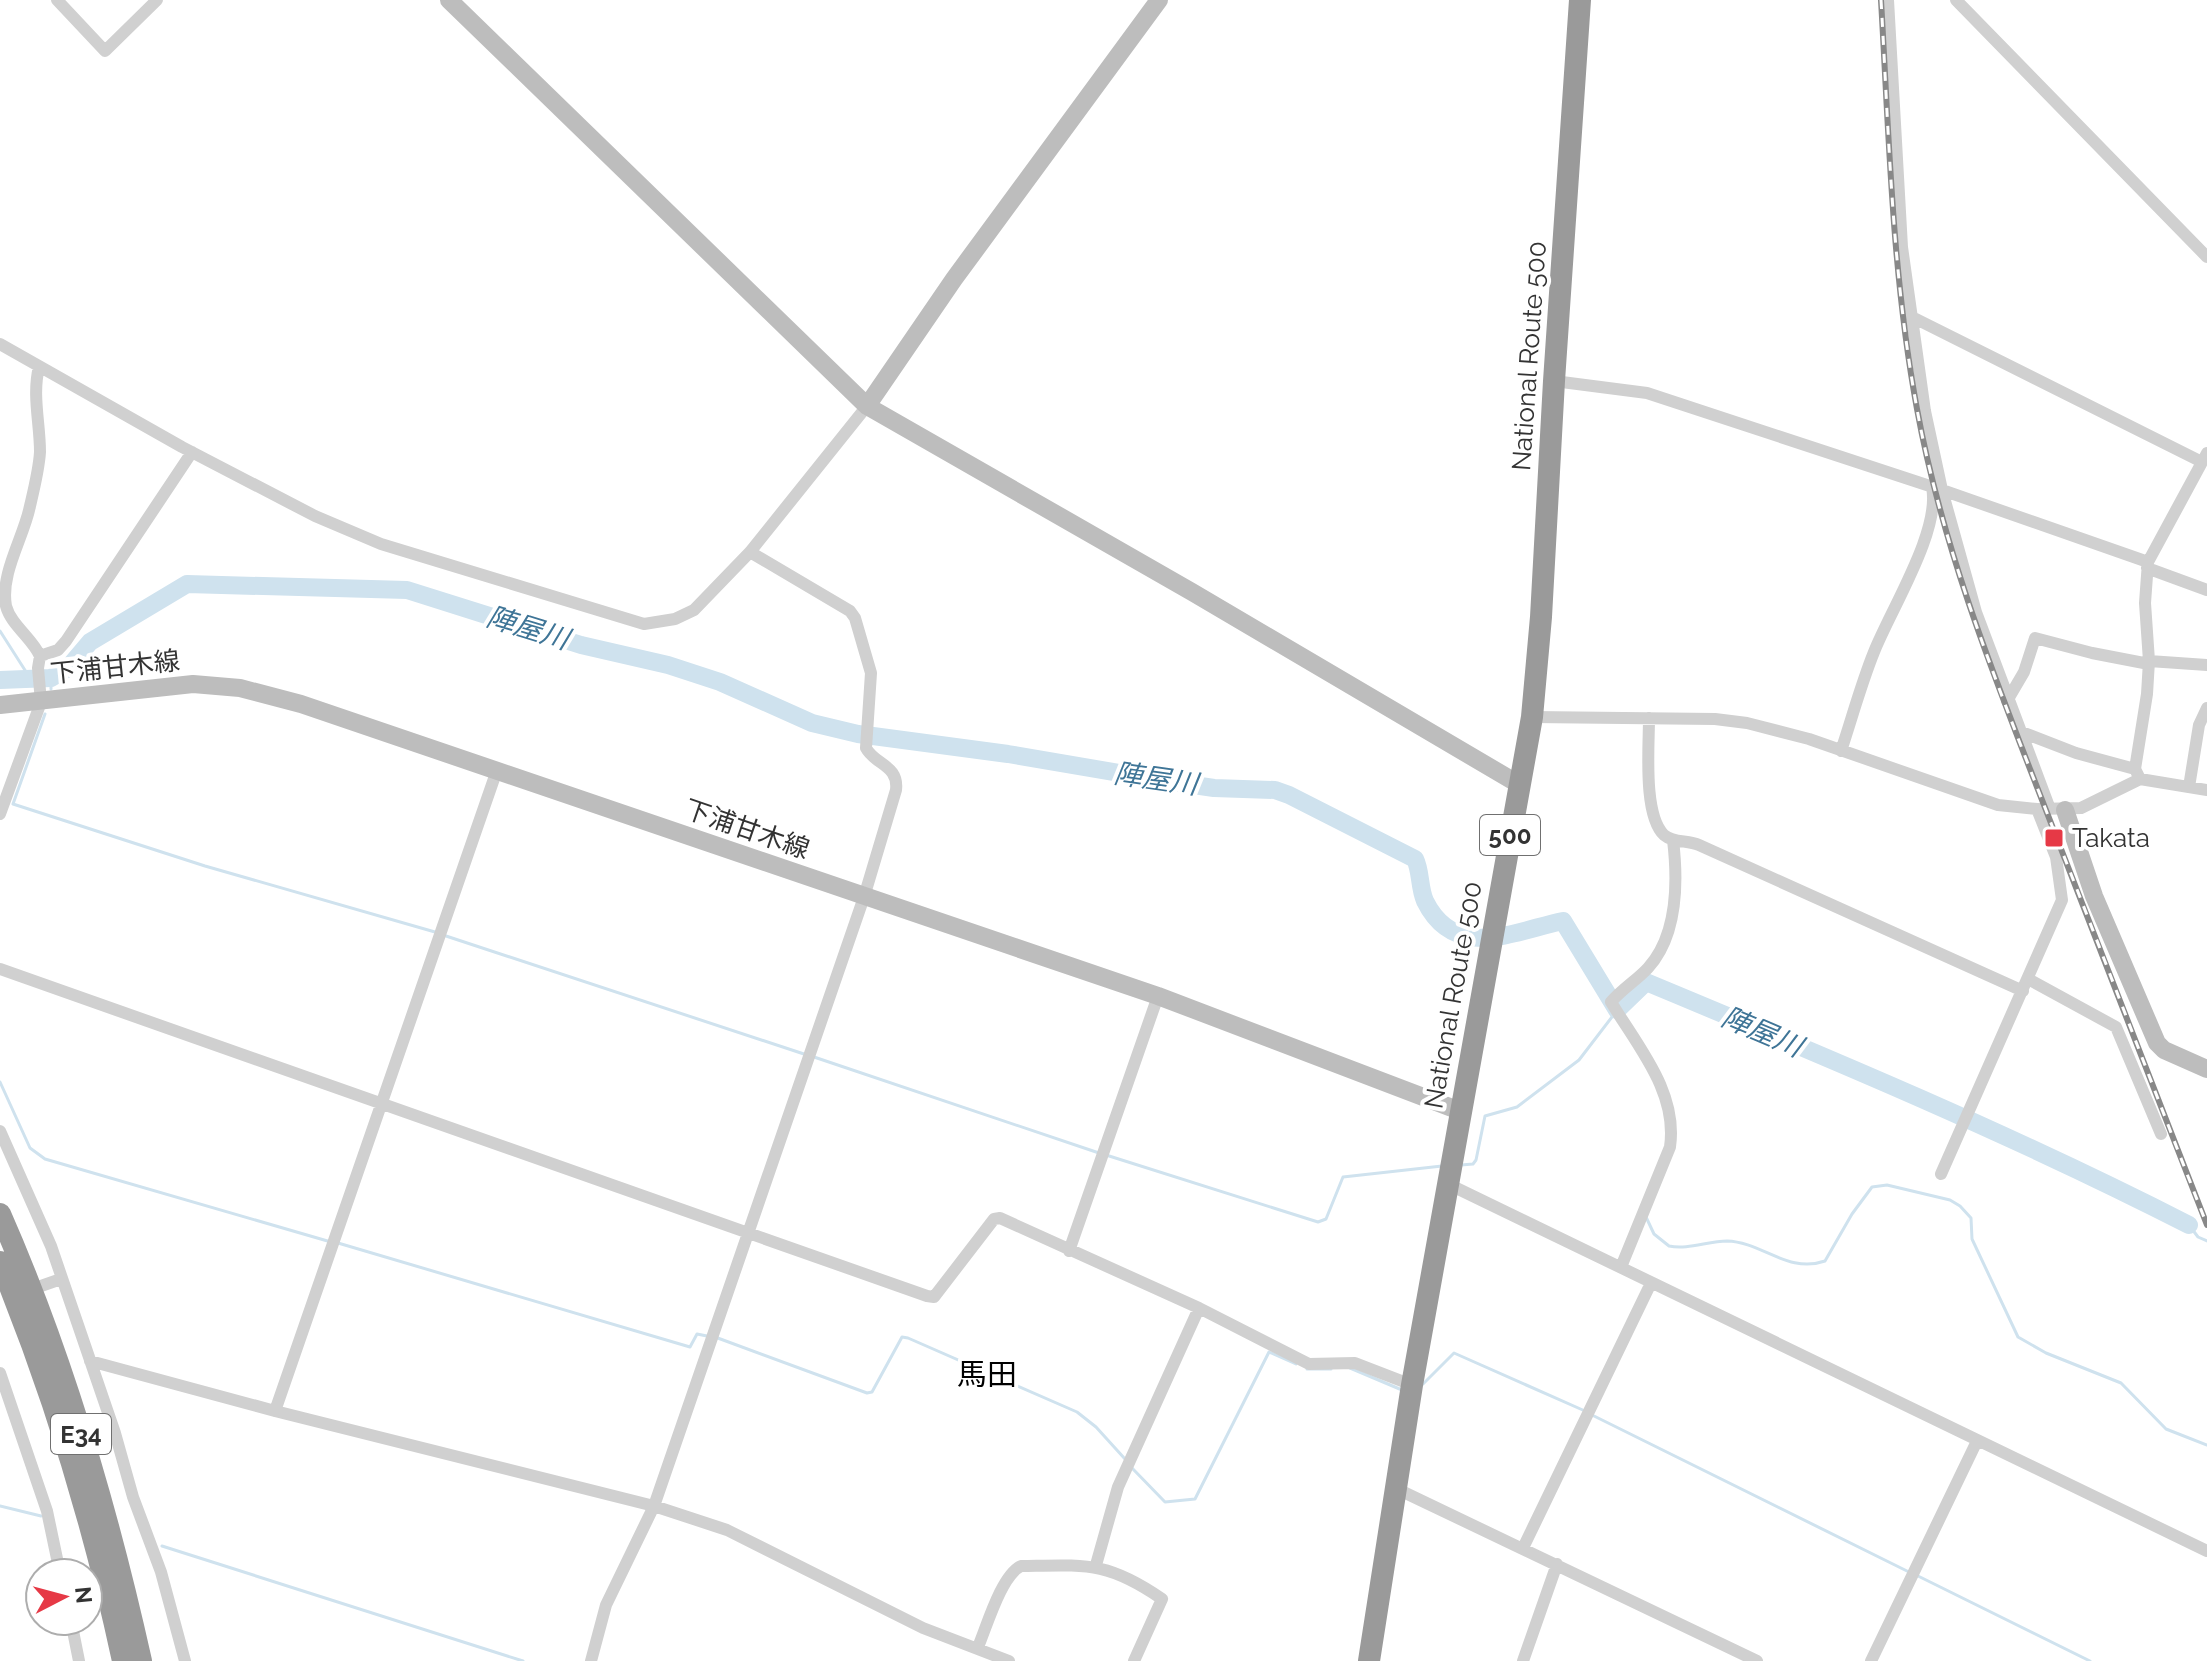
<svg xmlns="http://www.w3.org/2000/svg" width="2207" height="1661" font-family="Raleway,'Noto Sans JP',sans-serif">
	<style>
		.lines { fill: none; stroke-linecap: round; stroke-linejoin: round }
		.stream { stroke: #cfe2ee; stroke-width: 3 }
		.river { stroke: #cfe2ee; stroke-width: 18 }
		.street { stroke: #d0d0d0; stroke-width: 12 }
		.secondary { stroke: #bdbdbd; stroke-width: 18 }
		.highway { stroke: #9a9a9a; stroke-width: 22 }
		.rail-casing { stroke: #888; stroke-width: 6 }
		.rail { stroke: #fff; stroke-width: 3; stroke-dasharray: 9; stroke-linecap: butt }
		.poi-dot { fill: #e63946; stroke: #fff; stroke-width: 3 }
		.labels { text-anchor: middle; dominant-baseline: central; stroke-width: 8; stroke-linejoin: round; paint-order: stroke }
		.shield { fill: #fff; stroke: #707070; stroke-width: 2 }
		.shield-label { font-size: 24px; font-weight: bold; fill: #333 }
		.street-label { font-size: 26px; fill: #333; stroke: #fff }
		.poi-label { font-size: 26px; fill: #333; stroke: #fff; text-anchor: start }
		.water-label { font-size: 28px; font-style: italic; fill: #3f7597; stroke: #fff }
		.quarter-label { font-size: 30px; fill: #000; stroke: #fff }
	</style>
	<rect width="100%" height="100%" fill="#fff"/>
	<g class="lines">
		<path class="stream" d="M 0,631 L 30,678
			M 51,689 L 51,678
			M 45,714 L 13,804 L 205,866 L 435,932
			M 446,936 L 807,1055
			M 814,1057 L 1099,1153
			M 0,1082 L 30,1148 L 45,1159 L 331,1242
			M 1106,1155 L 1318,1222 L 1326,1219 L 1343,1177 L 1442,1166
			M 1461,1165 L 1473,1164 L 1476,1160 L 1485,1116 L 1517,1107 L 1579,1060 L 1615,1013
			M 1646,1217 L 1654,1234 L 1669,1246 C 1688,1250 1708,1241 1727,1241 C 1762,1242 1788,1274 1825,1261 L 1852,1214 L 1872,1187 L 1887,1185 L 1950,1200 L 1960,1206 L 1971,1218 L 1972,1239 L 2018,1337 L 2046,1353 L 2121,1383 L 2166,1429 L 2207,1445
			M 2189,1225 L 2198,1237 L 2207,1241
			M 338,1243 L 690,1347 L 697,1334 L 707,1336
			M 715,1337 L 867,1393 L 872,1392 L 902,1337 L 908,1338 L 1077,1412 L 1096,1427 L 1125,1459
			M 1350,1368 L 1402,1390
			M 1307,1369 L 1331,1369
			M 1423,1384 L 1454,1353 L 1585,1411
			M 1592,1415 L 1911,1573
			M 1132,1468 L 1165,1502 L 1195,1499 L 1269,1352 L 1296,1364
			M 0,1506 L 41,1516
			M 162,1546 L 523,1661
			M 1918,1576 L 2090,1661"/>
		<path class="river" d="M 0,680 L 51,678 L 68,668 L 90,642 L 187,584 L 407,590 L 581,645 L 668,665 L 720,682 L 812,723 L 858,734 L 1008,754 L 1166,781 L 1214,788 L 1275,790 L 1289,795 L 1415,859 C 1421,871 1419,887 1425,901 C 1455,962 1515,931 1563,921 L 1617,1010 L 1646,982 C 1829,1058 2013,1135 2189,1225"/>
		<path class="street" d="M 57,0 L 105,51 L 157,0
			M 1888,0 L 1902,247 L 1925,411 L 1942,490 L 1976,612 L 2050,809
			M 1956,0 L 2207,257
			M 1910,316 L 2202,462
			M 0,344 L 182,447 L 315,516 L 381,544 L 644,624 L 675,619 L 694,610 L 750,552 L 867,406
			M 1554,381 L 1647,393 L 1942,490 L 2148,562
			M 2147,568 L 2207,590
			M 40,656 L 58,650 L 66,641 L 192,452
			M 2149,661 L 2207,665
			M 2007,701 L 2024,672 L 2035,638 L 2092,653 L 2149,664
			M 1532,717 L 1715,719 L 1747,723 L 1809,739 L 1998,805 L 2037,809 L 2081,808 L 2140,779 L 2207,790
			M 1649,718 C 1649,747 1643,815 1664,835 C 1673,843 1688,840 1699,845 L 2023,991
			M 2019,731 L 2076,753 L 2135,769
			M 1841,751 C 1852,718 1861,684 1874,652 C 1891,609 1941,531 1932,487
			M 2140,779 L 2135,769 L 2147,694 L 2149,661 L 2145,603 L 2148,562 L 2207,453
			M 2189,787 L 2199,725 L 2207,708
			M 0,814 L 41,702 L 38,668 L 40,656 C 32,638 11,625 6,606 C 0,573 24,537 30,506 C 34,489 39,469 40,452 C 40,423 32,395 39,367
			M 0,969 L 927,1296 L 934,1297 L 994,1219 L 1000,1218 L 1199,1308 L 1309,1364 L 1355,1363 L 1412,1385
			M 2028,979 L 2116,1027 L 2161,1134
			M 0,1131 L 51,1246 L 115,1433 L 133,1497 L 161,1572 L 185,1661
			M 1941,1174 L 2062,900 L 2056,857 L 2037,809
			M 1448,1184 L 2207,1551
			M 1069,1251 L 1158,996
			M 1621,1267 L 1670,1147 C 1678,1092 1638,1047 1611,1002 C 1622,989 1637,980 1648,968 C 1678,935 1678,882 1673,840
			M 41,1286 L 61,1279
			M 90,1361 L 275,1411 L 654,1506 L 727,1530 L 923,1628 L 1009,1661
			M 0,1373 L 47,1511 L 60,1573
			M 275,1411 L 497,770
			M 1395,1488 L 1757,1661
			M 1523,1548 L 1651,1283
			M 1096,1565 L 1118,1487 L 1199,1308
			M 71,1621 L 79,1661
			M 978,1647 C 987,1626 1001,1576 1021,1566 C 1086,1565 1107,1561 1162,1599 L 1134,1661
			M 591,1661 L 606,1605 L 654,1506 L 864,897 L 896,790 C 899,765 875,765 866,748 L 871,673 L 855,618 L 850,611 L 750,552
			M 1523,1661 L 1557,1564
			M 1871,1661 L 1977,1441"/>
		<path class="secondary" d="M 449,0 L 867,406 L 1192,592 L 1520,785
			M 867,406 L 954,279 L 1159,0
			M 0,705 L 193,684 L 240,688 L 301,704 L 1158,996 L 1460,1111
			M 2065,810 L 2094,896 L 2157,1043 L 2164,1050 L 2207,1069"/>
		<path class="highway" d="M 0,1214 C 63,1357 107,1508 141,1661
			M 0,1262 C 53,1391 94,1525 123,1661
			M 1369,1661 L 1412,1385 L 1532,717 L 1541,617 L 1554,381 L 1580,0"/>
		<g class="rail-casing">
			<path id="rail" d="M 1881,0 C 1889,136 1892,274 1917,409 C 1944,557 2002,696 2056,836 C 2107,965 2156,1095 2207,1225"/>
		</g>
		<use href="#rail" class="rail"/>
	</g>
	<rect class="poi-dot" x="2044" y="828" width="20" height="20" rx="4"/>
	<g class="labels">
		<g class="shield">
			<rect x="1480" y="815" width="60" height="40" rx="6"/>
			<rect x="51" y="1414" width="60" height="40" rx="6"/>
		</g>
		<g class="shield-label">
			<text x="1510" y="835">500</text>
			<text x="81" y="1434">E34</text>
		</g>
		<g class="street-label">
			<text transform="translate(1529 356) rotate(-86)">National Route 500</text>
			<text transform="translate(115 667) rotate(-6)">下浦甘木線</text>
			<text transform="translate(747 829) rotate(19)">下浦甘木線</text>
			<text transform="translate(1453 995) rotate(-80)">National Route 500</text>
		</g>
		<g class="poi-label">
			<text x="2072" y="838">Takata</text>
		</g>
		<g class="water-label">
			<text transform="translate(528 628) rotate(17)">陣屋川</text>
			<text transform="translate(1156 779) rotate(8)">陣屋川</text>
			<text transform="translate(1762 1032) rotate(23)">陣屋川</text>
		</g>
		<g class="quarter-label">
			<text x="987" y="1374">馬田</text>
		</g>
	</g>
	<g transform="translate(64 1597) rotate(84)"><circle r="38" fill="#ffffff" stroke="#adadad" stroke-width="2"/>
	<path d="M0-6L14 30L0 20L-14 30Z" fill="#e63946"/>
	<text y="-12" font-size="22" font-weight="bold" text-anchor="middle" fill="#333333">N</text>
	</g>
</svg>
